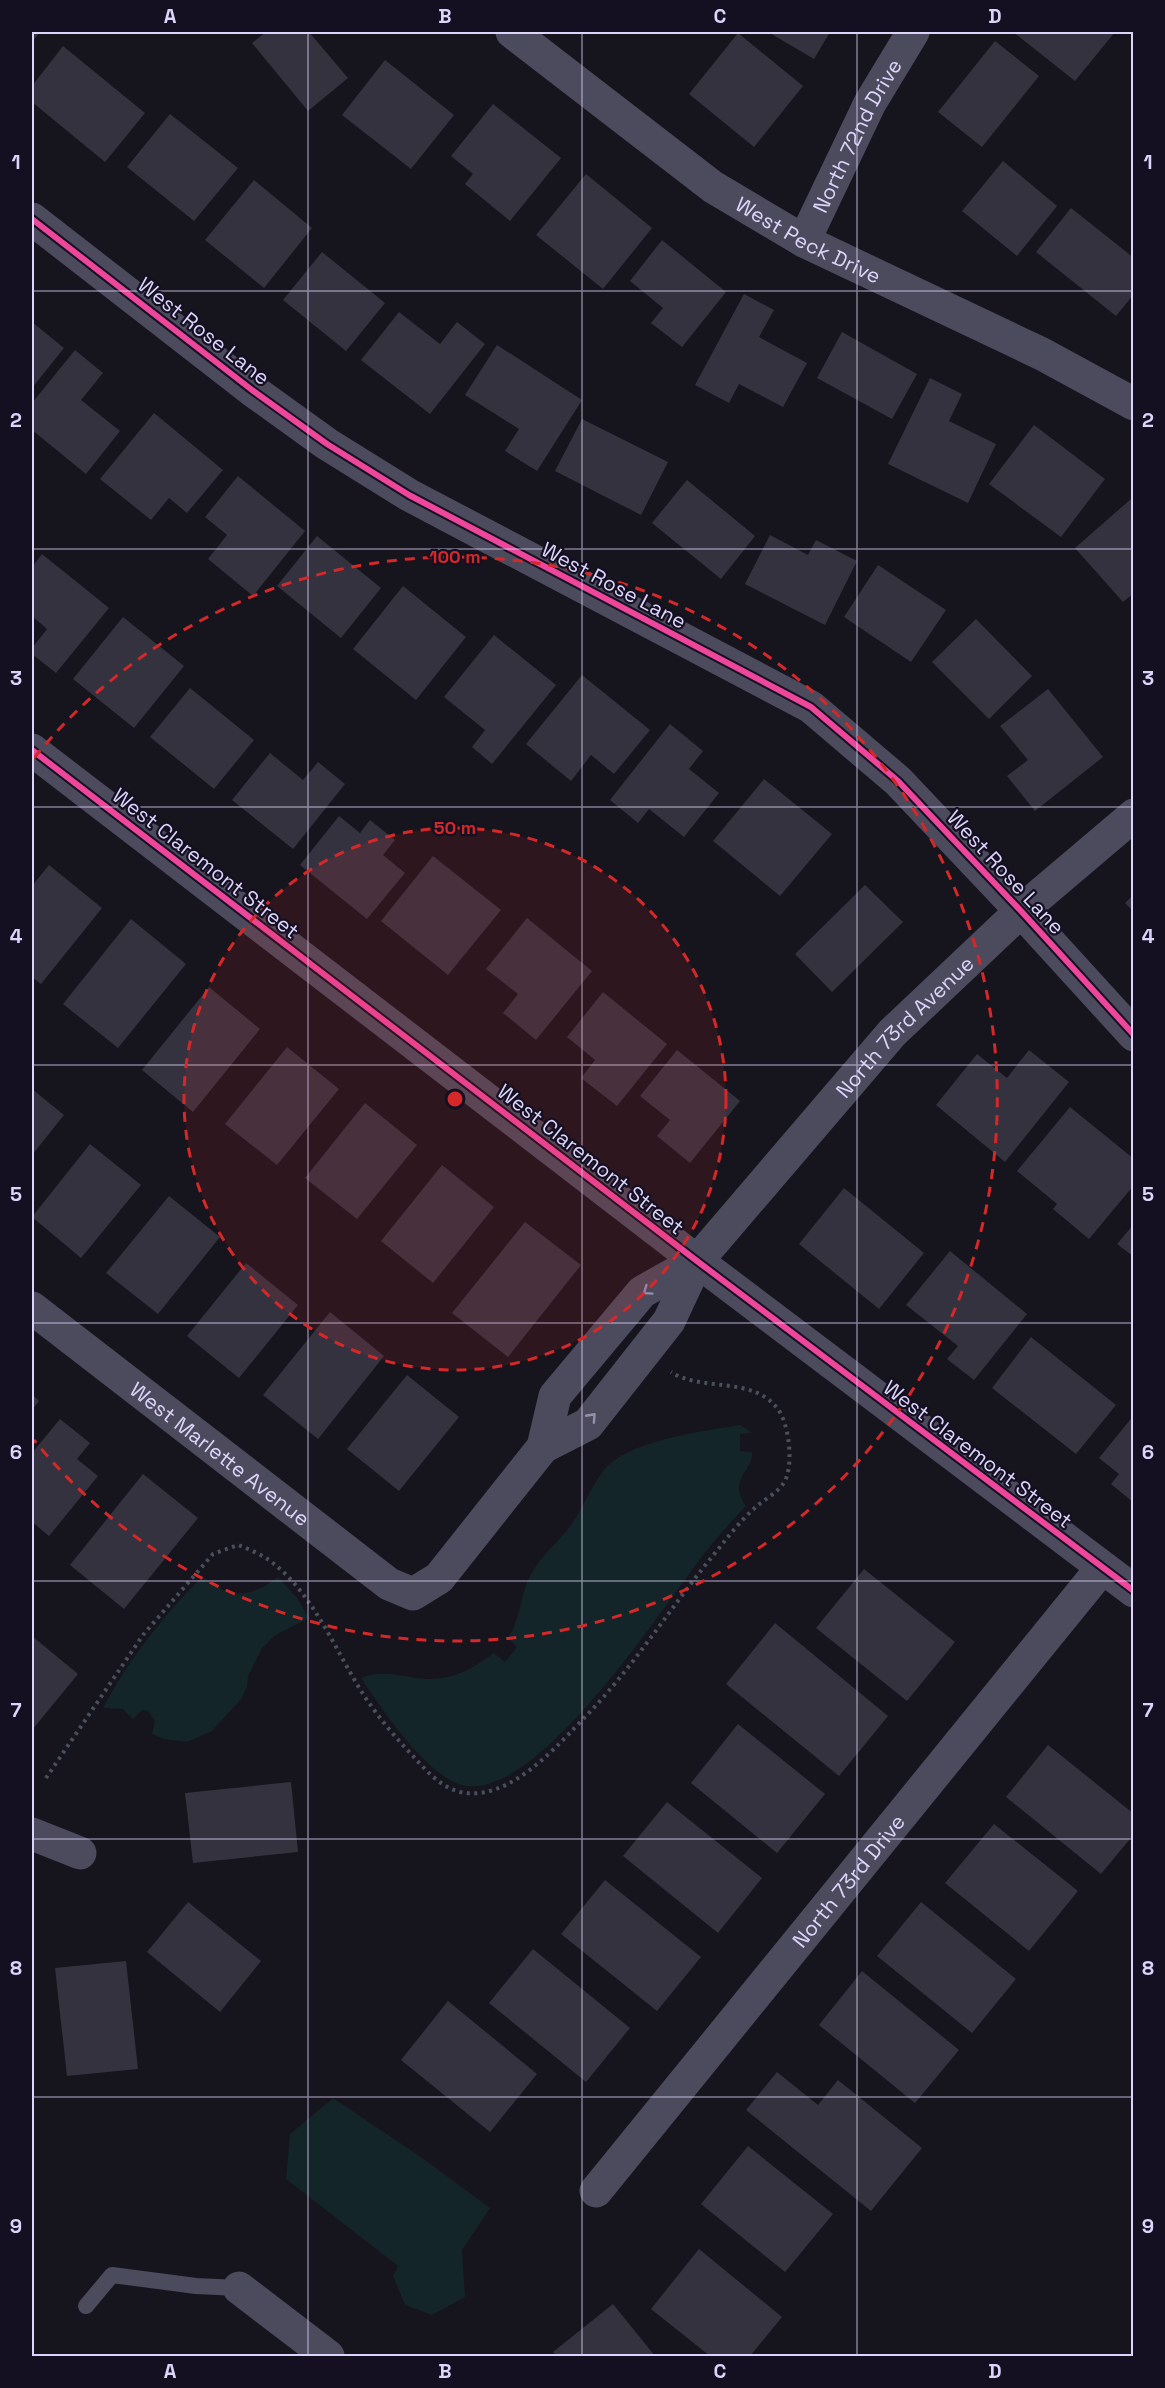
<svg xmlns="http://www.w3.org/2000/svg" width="1165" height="2388" font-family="'Space Grotesk',sans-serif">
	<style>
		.green { fill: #132528 }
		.building { fill: #35323f }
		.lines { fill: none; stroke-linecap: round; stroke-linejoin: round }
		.path { stroke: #48505d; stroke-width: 4; stroke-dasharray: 3 4.5; stroke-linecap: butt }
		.service { stroke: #4c4a5d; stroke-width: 16 }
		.minor { stroke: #4c4a5d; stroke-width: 33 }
		.cycleway-casing { stroke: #141021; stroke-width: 10 }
		.cycleway { stroke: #ed469a; stroke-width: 6 }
		.oneway { stroke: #948fac }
		.grid { fill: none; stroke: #dcd4fa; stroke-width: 1.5; stroke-opacity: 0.55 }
		.ring { fill: none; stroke: #d62828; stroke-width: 3; stroke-dasharray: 10 8 }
		.labels { text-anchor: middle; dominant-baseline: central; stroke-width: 4.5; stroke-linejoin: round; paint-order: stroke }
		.street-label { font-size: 21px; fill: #dcd4fa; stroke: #141021 }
		.centre { fill: #d62828; stroke: #141021; stroke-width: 3 }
		.ring-label { font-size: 18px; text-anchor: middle; font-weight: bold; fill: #d62828; stroke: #141021; stroke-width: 4.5; stroke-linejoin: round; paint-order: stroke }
		.neatline { fill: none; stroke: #dcd4fa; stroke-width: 2 }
		.grid-label { font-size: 20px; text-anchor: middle; font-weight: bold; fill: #dcd4fa }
	</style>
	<rect width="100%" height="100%" fill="#16141d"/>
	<path class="green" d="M 741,1425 L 752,1433 L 740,1434 L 740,1451 L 752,1452 C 754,1471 727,1479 746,1506 C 732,1521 717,1537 704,1554 C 662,1608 542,1795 467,1786 C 430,1782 381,1708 361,1678 C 385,1668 406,1679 430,1679 C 455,1679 475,1667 494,1653 L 505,1662 L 517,1647 L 508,1638 C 521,1619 520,1594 531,1574 C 541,1555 559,1542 571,1525 C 583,1508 591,1486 604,1470 C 628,1440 704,1431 741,1425 Z
		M 202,1577 C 232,1599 248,1599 278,1577 L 297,1598 L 309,1618 L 274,1636 L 262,1648 L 248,1676 L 247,1687 L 242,1698 L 212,1731 L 187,1742 L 164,1739 L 152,1734 L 155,1721 L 148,1711 L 142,1710 L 133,1719 L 123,1709 L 103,1708 C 128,1660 164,1615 202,1577 Z
		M 333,2098 L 421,2157 L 490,2208 L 462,2250 L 465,2297 L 432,2315 L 405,2305 L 393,2276 L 398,2266 L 286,2179 L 290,2134 Z"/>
	<path class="building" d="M 32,32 L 40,32 L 32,42 Z
		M 266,32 L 309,32 L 348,78 L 308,111 L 252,43 Z
		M 768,32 L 830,32 L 814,59 Z
		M 1013,32 L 1115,32 L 1075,81 Z
		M 738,33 L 803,86 L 754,147 L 689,94 Z
		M 995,41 L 1039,76 L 982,147 L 938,112 Z
		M 63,46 L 145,113 L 105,162 L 32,102 L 32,86 Z
		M 385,60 L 454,115 L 411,169 L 342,115 Z
		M 493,104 L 561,158 L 510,221 L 465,184 L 473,174 L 451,156 Z
		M 170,114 L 238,168 L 194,221 L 127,167 Z
		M 1003,161 L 1057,206 L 1017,256 L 962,211 Z
		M 586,174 L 652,228 L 603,289 L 536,235 Z
		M 254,180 L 312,228 L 264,288 L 205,240 Z
		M 1071,208 L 1134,258 L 1134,294 L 1116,316 L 1036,252 Z
		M 662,240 L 726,292 L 682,347 L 651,323 L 663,308 L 630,281 Z
		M 322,252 L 385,303 L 346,351 L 283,300 Z
		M 744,294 L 774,310 L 759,337 L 807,363 L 783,407 L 739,384 L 729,403 L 695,385 Z
		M 399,312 L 440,344 L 457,322 L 485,344 L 430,414 L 361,360 Z
		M 32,322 L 64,348 L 32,388 Z
		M 842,332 L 917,374 L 892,419 L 817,378 Z
		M 497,345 L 582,400 L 537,471 L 505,451 L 519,429 L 465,395 Z
		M 75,350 L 103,373 L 81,400 L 120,431 L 86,474 L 32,430 L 32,403 Z
		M 930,378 L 962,394 L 949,421 L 996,444 L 968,503 L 888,464 Z
		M 154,413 L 223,470 L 187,513 L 169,498 L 151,520 L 100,479 Z
		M 582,419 L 668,462 L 641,515 L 555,471 Z
		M 1034,425 L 1105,479 L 1061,537 L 989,484 Z
		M 238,476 L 305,531 L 253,596 L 208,559 L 227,535 L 205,517 Z
		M 687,480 L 755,536 L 721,579 L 652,523 Z
		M 1131,499 L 1134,502 L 1134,593 L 1123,602 L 1075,548 Z
		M 770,535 L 808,555 L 816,540 L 857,561 L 825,625 L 745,584 Z
		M 317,536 L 381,588 L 341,638 L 277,586 Z
		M 42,554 L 109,608 L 56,673 L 32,654 L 32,648 L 47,629 L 32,616 L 32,567 Z
		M 878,565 L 946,610 L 911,662 L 844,617 Z
		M 403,586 L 466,637 L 416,700 L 353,649 Z
		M 123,617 L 184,666 L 134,728 L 73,679 Z
		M 976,619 L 1032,676 L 989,719 L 932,662 Z
		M 494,635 L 556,685 L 492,764 L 472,747 L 485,730 L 444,697 Z
		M 582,675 L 650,730 L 614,774 L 591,755 L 571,781 L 526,744 Z
		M 190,688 L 254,740 L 214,789 L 150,737 Z
		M 1048,689 L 1103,757 L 1035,811 L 1007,776 L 1028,760 L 1000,726 Z
		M 670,724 L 703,751 L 689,769 L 719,793 L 684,837 L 649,809 L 638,823 L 610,800 Z
		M 270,753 L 303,780 L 318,762 L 345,784 L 293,849 L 232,800 Z
		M 764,779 L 832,834 L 780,896 L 713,841 Z
		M 339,816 L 360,833 L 370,820 L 395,840 L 383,855 L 405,873 L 367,919 L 300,865 Z
		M 433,856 L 501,910 L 448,975 L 381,921 Z
		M 49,865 L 102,908 L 41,984 L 32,977 L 32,886 Z
		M 865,885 L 903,922 L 832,992 L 795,954 Z
		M 1134,894 L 1134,912 L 1125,903 Z
		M 527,918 L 592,971 L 536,1040 L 503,1013 L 518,994 L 486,969 Z
		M 131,919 L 186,964 L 118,1048 L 63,1004 Z
		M 209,987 L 260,1029 L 193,1112 L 142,1070 Z
		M 603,992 L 667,1044 L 617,1106 L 581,1078 L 595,1060 L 567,1037 Z
		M 287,1047 L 339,1089 L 277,1165 L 225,1124 Z
		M 677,1050 L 740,1101 L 690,1163 L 657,1136 L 670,1120 L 640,1096 Z
		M 1029,1050 L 1069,1082 L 1005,1162 L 936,1105 L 977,1054 L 1007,1078 Z
		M 32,1089 L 64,1115 L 32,1155 Z
		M 365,1103 L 417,1145 L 357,1219 L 305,1178 Z
		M 1070,1107 L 1134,1159 L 1134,1185 L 1089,1239 L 1053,1209 L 1057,1204 L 1017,1171 Z
		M 90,1144 L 141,1185 L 81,1258 L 32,1217 Z
		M 442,1165 L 494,1207 L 433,1283 L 381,1241 Z
		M 844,1188 L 924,1253 L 879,1309 L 799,1244 Z
		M 169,1196 L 220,1237 L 158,1314 L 106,1273 Z
		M 525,1222 L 581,1265 L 508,1357 L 452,1313 Z
		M 1134,1224 L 1134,1257 L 1117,1244 Z
		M 950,1251 L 1027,1314 L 974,1380 L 947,1359 L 958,1346 L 906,1305 Z
		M 246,1263 L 298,1305 L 239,1378 L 187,1336 Z
		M 330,1312 L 384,1356 L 318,1439 L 263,1395 Z
		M 1031,1337 L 1116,1405 L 1076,1454 L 992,1388 Z
		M 407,1375 L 459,1417 L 399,1491 L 347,1449 Z
		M 32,1394 L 39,1401 L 32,1410 Z
		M 1134,1415 L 1134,1503 L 1111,1484 L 1119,1474 L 1099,1458 Z
		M 60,1419 L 90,1443 L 77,1459 L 98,1476 L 49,1536 L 32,1522 L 32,1453 Z
		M 143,1474 L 198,1518 L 124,1609 L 70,1565 Z
		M 864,1569 L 955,1642 L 907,1701 L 816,1628 Z
		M 775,1623 L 888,1716 L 839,1776 L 726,1684 Z
		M 32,1636 L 78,1674 L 32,1730 Z
		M 738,1724 L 825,1794 L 777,1853 L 691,1783 Z
		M 1048,1745 L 1134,1814 L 1134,1834 L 1101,1874 L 1006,1797 Z
		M 291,1782 L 298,1852 L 193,1863 L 185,1793 Z
		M 667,1802 L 762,1878 L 718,1933 L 623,1856 Z
		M 994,1824 L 1078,1891 L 1029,1951 L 945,1883 Z
		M 605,1880 L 701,1957 L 657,2011 L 561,1934 Z
		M 188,1902 L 261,1961 L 220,2012 L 147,1952 Z
		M 921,1902 L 1016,1979 L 972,2033 L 877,1956 Z
		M 533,1949 L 630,2028 L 586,2082 L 489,2003 Z
		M 126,1961 L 138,2069 L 67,2076 L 55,1968 Z
		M 862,1971 L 959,2050 L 915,2103 L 819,2025 Z
		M 448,2001 L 537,2074 L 490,2132 L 401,2060 Z
		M 777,2072 L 818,2105 L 838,2080 L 922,2148 L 871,2211 L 746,2110 Z
		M 748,2146 L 833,2214 L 785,2272 L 701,2204 Z
		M 699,2249 L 782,2317 L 750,2356 L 710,2356 L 651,2309 Z
		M 613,2304 L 655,2356 L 556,2356 L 553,2352 Z"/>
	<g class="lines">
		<path class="path" d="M 46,1778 L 143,1635 L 213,1554 L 238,1545 C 249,1549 260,1554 269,1560 C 313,1592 335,1650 363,1694 C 378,1717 395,1737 413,1756 C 426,1771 441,1787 460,1792 C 509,1803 557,1746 587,1715 C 636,1664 674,1602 720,1547 C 731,1533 743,1518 757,1506 C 765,1499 777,1493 783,1484 C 795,1468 789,1422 777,1408 C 752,1376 702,1392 671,1372"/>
		<path class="service" d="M 86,2306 L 112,2275 L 196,2286 L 239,2288"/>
		<g class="minor">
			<path id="s1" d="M 512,32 L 713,187 L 804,241 L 1042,354 L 1134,404"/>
			<path d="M 32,219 L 252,390 L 327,444 L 409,495 L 811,707 L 898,781 L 1021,911 L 1134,1035"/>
			<path id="s2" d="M 804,241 L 870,103 L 913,32"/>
			<path d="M 32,750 L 697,1261 L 1134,1591"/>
			<path id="s3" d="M 32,1308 L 389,1584 L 413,1594 L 439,1578 L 543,1447 L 555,1396 L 642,1292 L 697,1261"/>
			<path id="s4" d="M 543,1447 L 588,1424 L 669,1321 L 697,1261 L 892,1033 L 1021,911 L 1134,815"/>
			<path d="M 32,1834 L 80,1853"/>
			<path id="s5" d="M 596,2191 L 1102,1568"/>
			<path d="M 239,2288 L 328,2356"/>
		</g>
		<g class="cycleway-casing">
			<path id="cycleway" d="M 32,219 L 252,390 L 327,444 L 409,495 L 811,707 L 898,781 L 1021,911 L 1134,1035
				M 32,750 L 697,1261 L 1134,1591"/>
		</g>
		<use href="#cycleway" class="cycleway"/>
	</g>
	<defs><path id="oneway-chevron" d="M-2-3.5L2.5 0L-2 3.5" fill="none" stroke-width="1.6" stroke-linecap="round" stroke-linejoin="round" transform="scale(1.5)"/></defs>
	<g class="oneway">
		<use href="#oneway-chevron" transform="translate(647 1291) rotate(145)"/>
		<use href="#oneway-chevron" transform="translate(592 1417) rotate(-48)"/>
	</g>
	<path class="grid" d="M 308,32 L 308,2356M 582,32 L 582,2356M 857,32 L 857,2356M 32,291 L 1134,291M 32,549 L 1134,549M 32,807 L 1134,807M 32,1065 L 1134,1065M 32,1323 L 1134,1323M 32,1581 L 1134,1581M 32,1839 L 1134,1839M 32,2097 L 1134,2097"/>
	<circle cx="455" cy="1099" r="271" fill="#d62828" fill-opacity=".12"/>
	<g class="ring">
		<circle cx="455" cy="1099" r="271"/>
		<path d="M34 758A542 542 0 1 1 34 1440"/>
	</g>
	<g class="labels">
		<g class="street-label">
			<text stroke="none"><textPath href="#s2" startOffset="118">North 72nd Drive</textPath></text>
			<text stroke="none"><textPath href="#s1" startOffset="363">West Peck Drive</textPath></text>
			<text transform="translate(204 331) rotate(38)">West Rose Lane</text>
			<text transform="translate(614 585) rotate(28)">West Rose Lane</text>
			<text transform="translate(206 863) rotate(38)">West Claremont Street</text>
			<text transform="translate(1006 872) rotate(47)">West Rose Lane</text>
			<text stroke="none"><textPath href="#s4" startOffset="561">North 73rd Avenue</textPath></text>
			<text transform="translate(591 1159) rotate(38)">West Claremont Street</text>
			<text stroke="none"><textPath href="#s3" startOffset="238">West Marlette Avenue</textPath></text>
			<text transform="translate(978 1454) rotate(37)">West Claremont Street</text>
			<text stroke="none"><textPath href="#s5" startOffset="400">North 73rd Drive</textPath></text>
		</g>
	</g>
	<circle cx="455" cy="1099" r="9" class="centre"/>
	<g class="ring-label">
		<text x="455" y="563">100 m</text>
		<text x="455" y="834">50 m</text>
	</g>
	<rect width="1165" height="2388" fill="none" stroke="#141021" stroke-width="66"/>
	<rect x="33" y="33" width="1099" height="2322" class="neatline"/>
	<g class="grid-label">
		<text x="170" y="23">A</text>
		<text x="445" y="23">B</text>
		<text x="720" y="23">C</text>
		<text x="995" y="23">D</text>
		<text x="16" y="169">1</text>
		<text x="1148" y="169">1</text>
		<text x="16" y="427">2</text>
		<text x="1148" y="427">2</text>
		<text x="16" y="685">3</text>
		<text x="1148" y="685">3</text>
		<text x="16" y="943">4</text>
		<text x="1148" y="943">4</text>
		<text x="16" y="1201">5</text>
		<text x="1148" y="1201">5</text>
		<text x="16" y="1459">6</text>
		<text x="1148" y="1459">6</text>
		<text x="16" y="1717">7</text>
		<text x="1148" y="1717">7</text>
		<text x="16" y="1975">8</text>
		<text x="1148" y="1975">8</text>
		<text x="16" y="2233">9</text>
		<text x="1148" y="2233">9</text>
		<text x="170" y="2378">A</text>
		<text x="445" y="2378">B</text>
		<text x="720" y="2378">C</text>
		<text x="995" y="2378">D</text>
	</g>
</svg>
